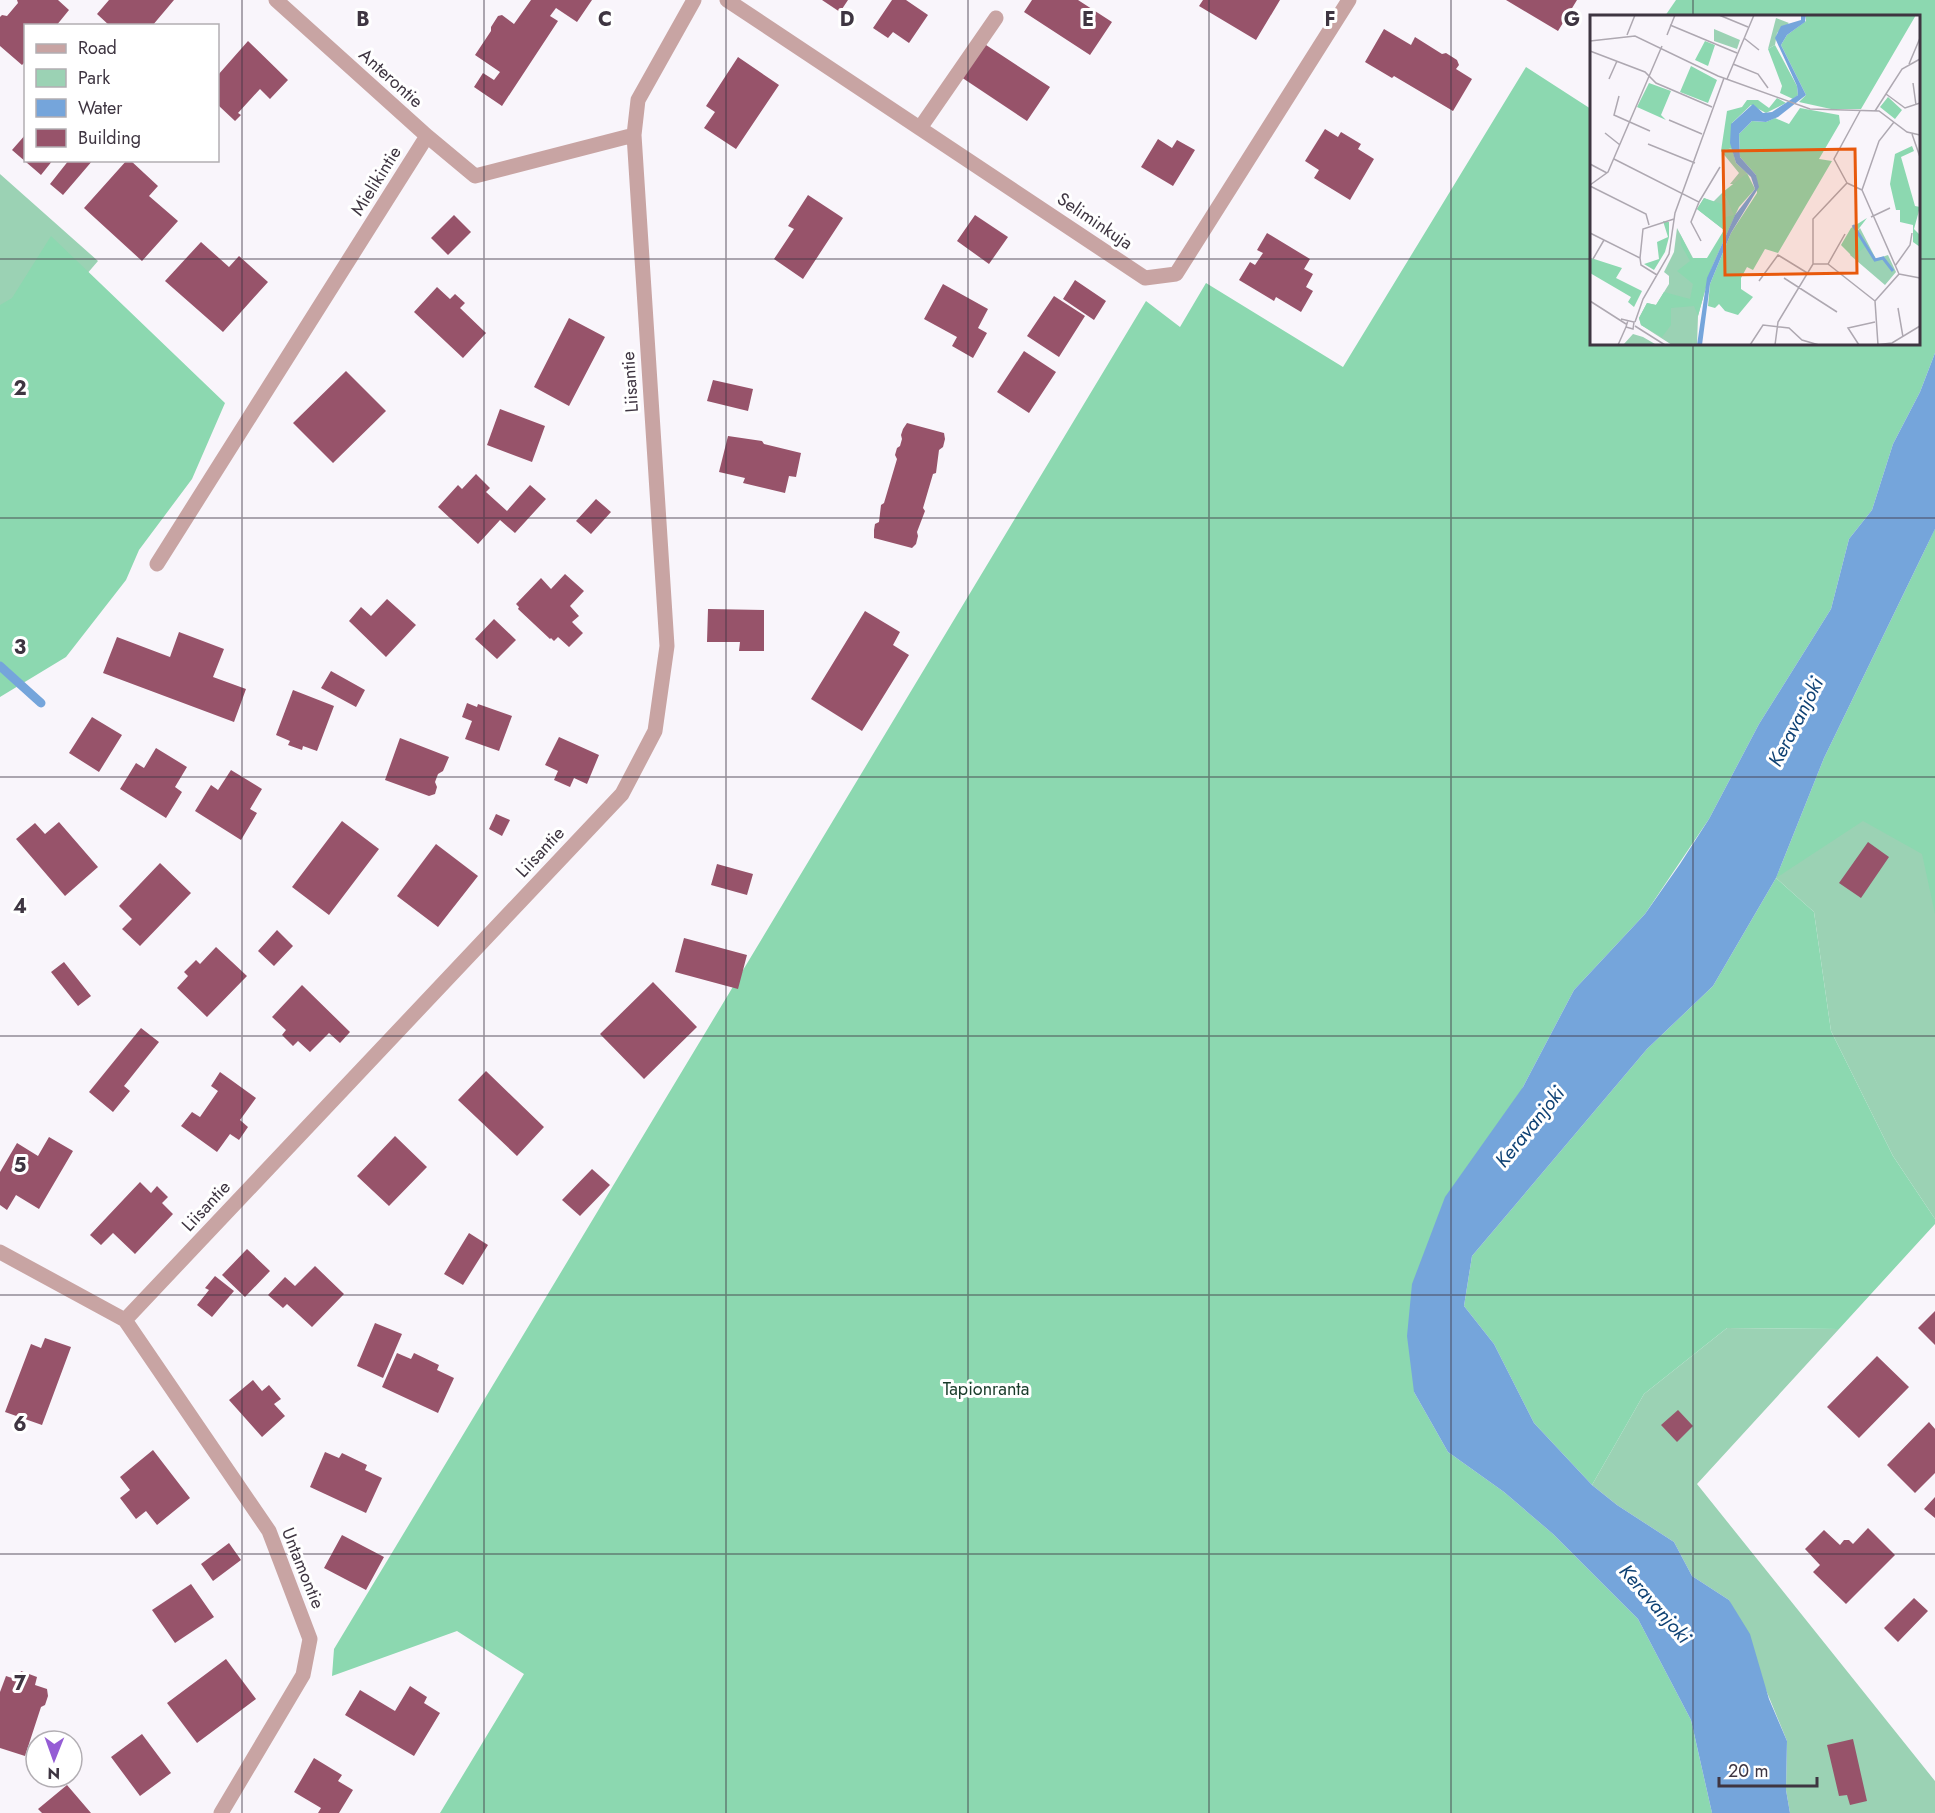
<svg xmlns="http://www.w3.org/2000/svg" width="1935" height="1813" font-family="Jost,sans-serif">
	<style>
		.green { fill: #9bd2b4 }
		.forest { fill: #8cd8b0 }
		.water { fill: #75a5db }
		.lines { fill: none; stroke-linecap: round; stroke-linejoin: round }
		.stream { stroke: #75a5db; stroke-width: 9 }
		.building { fill: #97536a }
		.minor { stroke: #c8a4a3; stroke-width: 15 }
		.grid { fill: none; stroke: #3e3541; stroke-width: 1.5; stroke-opacity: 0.55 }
		.labels { text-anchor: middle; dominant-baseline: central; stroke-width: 6; stroke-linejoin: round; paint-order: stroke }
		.street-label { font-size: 18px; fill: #3e3541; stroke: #fff }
		.park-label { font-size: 18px; fill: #193b2a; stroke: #fff }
		.water-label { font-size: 20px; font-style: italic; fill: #0f4274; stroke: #fff }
		.inset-river { fill: none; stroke: #75a5db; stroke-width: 3 }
		.inset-road { fill: none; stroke: #aea8b1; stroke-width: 1.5 }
		.view { fill: #e8590c; fill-opacity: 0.15; stroke: #e8590c; stroke-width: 3 }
		.inset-edge { fill: none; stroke: #3e3541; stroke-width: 3 }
		.grid-label { font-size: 20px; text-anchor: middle; font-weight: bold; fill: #3e3541; stroke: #fff; stroke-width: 6; stroke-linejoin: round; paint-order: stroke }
	</style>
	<rect width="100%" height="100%" fill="#f9f5fb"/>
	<path class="green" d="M 0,174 L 98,261 L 0,375 Z
		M 1935,529 L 1935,1219 L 1893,1156 L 1831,1031 L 1814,912 L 1776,878 Z
		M 1727,1328 L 1839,1329 L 1697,1484 L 1935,1781 L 1935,1813 L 1790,1813 L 1786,1790 L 1787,1741 L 1729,1600 L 1692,1576 L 1674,1542 L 1617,1505 L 1592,1485 L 1644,1394 Z"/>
	<path class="forest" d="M 1676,0 L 1935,0 L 1935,353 L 1920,392 L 1893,444 L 1872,510 L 1849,539 L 1831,609 L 1759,724 L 1709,819 L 1645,914 L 1574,990 L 1523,1087 L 1414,1392 L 1448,1452 L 1504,1492 L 1553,1534 L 1638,1619 L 1691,1720 L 1712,1813 L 440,1813 L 524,1674 L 457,1631 L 332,1676 L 334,1649 L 1146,301 L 1180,327 L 1206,283 L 1343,367 L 1526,67 L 1591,109 L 1592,344 L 1918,344 L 1918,16 L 1665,16 Z
		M 51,236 L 225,403 L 192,479 L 139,550 L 126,580 L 66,657 L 0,697 L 0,305 L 12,298 Z
		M 1935,529 L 1935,914 L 1922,854 L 1863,821 L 1776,878 L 1814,912 L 1831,1031 L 1893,1156 L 1935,1219 L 1935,1224 L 1839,1329 L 1727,1328 L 1644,1394 L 1592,1485 L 1534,1423 L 1494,1344 L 1464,1306 L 1472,1256 L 1647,1049 L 1713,986 L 1776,878 L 1824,758 Z"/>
	<path class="water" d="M 1935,353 L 1935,529 L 1824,758 L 1776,878 L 1713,986 L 1647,1049 L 1472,1256 L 1464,1306 L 1494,1344 L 1534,1423 L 1592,1485 L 1617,1505 L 1674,1542 L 1692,1576 L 1729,1600 L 1750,1634 L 1769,1699 L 1787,1741 L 1786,1790 L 1790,1813 L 1712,1813 L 1691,1720 L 1638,1619 L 1553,1534 L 1504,1492 L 1448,1452 L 1414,1392 L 1407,1336 L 1412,1284 L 1445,1197 L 1523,1087 L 1574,990 L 1645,914 L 1680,864 L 1709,819 L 1759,724 L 1831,609 L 1849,539 L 1872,510 L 1893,444 L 1920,392 Z"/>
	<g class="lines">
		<path class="stream" d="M 0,666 L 41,703"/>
	</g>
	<path class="building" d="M 17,0 L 58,0 L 69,10 L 56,26 L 26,26 L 26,61 L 22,65 L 0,46 L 0,17 L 2,15 L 7,16 L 18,3 Z
		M 109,0 L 174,0 L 152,26 L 110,26 L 97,14 Z
		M 531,0 L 592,0 L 577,22 L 556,8 L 550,16 L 558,21 L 502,106 L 474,87 L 483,73 L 494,80 L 500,72 L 475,55 L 491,31 L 491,27 L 498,16 L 502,15 L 514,24 Z
		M 822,0 L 848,0 L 840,12 Z
		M 892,0 L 906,0 L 928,15 L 909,43 L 893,32 L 888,38 L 873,28 Z
		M 1032,0 L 1078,0 L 1112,22 L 1090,55 L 1024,12 Z
		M 1203,0 L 1280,0 L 1256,40 L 1199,6 Z
		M 1506,0 L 1577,0 L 1558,31 Z
		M 1384,29 L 1411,45 L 1415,37 L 1442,54 L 1446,53 L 1457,60 L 1459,65 L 1456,69 L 1472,79 L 1453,111 L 1394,76 L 1392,78 L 1365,62 Z
		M 248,41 L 288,80 L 270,99 L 260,89 L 238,113 L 241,115 L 235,121 L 218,105 L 218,75 Z
		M 983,43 L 1050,87 L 1027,121 L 961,77 Z
		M 738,57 L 779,85 L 736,149 L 704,128 L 715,112 L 706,106 Z
		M 1325,129 L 1338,137 L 1341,132 L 1361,144 L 1358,149 L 1374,159 L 1350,200 L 1314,178 L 1319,170 L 1305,161 Z
		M 26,134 L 26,160 L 53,160 L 41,175 L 12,150 Z
		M 1158,139 L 1172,148 L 1177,140 L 1195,150 L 1173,186 L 1141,167 Z
		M 69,160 L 93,160 L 63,195 L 50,184 Z
		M 127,160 L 130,160 L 158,186 L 149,196 L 178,221 L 142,261 L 84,208 Z
		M 808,195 L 843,218 L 803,279 L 774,259 L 794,229 L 788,226 Z
		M 454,215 L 471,232 L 448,255 L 431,238 Z
		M 975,215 L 1008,237 L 989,264 L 957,241 Z
		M 1267,233 L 1310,259 L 1304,269 L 1313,274 L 1306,287 L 1313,291 L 1301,312 L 1276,297 L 1274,301 L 1239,280 L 1250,262 L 1255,265 L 1263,253 L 1257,250 Z
		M 201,242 L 229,267 L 239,256 L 268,282 L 223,332 L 165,281 Z
		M 1075,280 L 1106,301 L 1094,320 L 1063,299 Z
		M 943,284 L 988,309 L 978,328 L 987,333 L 973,358 L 952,346 L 957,337 L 924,319 Z
		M 437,287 L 450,299 L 455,294 L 465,303 L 460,308 L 486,333 L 463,358 L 414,312 Z
		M 1054,296 L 1085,316 L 1059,357 L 1027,336 Z
		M 569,318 L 605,337 L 569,406 L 534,387 Z
		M 1024,351 L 1056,372 L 1029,413 L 997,392 Z
		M 346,371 L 386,411 L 333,463 L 293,423 Z
		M 713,380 L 753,389 L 748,411 L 707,401 Z
		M 500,409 L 545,426 L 532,462 L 487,445 Z
		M 907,423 L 944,433 L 945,439 L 943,447 L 939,450 L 936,473 L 933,474 L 923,508 L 925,511 L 917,532 L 918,536 L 916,544 L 912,548 L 874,538 L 874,530 L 875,524 L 879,522 L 881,505 L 884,503 L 897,459 L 895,455 L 897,448 L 900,446 L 902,439 L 901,435 L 903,429 Z
		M 728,436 L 762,441 L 764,444 L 801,453 L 796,477 L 789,476 L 785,493 L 743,483 L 745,478 L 719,472 Z
		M 476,474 L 490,488 L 486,492 L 507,511 L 530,485 L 546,499 L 515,533 L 500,520 L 478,544 L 438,507 L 458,485 L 462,489 Z
		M 596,499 L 611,512 L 591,534 L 576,521 Z
		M 565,574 L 584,591 L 570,606 L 579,616 L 572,622 L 583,633 L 569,647 L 558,637 L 554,641 L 551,638 L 550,639 L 518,609 L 519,607 L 516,604 L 541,578 L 551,589 Z
		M 387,599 L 416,625 L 386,657 L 349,621 L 361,607 L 371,616 Z
		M 708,609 L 764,610 L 764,651 L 739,651 L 740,642 L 707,642 Z
		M 865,611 L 900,632 L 893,645 L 909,655 L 862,731 L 811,699 Z
		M 494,619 L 516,640 L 497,659 L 475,639 Z
		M 179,632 L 224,649 L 213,677 L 246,689 L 234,722 L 103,673 L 117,637 L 170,657 Z
		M 331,671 L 365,690 L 356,707 L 321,688 Z
		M 293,690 L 334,706 L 317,751 L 303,746 L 302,750 L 288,745 L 290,741 L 276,735 Z
		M 467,703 L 477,707 L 478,704 L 512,716 L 499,751 L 465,739 L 472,721 L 462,717 Z
		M 92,717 L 122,735 L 99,772 L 69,753 Z
		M 559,737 L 599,755 L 587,784 L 574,778 L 570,787 L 554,780 L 558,771 L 545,765 Z
		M 400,738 L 449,757 L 443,771 L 438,774 L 435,782 L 437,787 L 435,794 L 429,796 L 385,780 Z
		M 156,748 L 187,767 L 175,787 L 182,792 L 166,818 L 120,789 L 136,763 L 144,768 Z
		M 231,770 L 262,789 L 250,809 L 257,813 L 241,840 L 195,811 L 211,785 L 218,790 Z
		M 496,814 L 510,820 L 502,836 L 489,829 Z
		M 342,821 L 379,849 L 329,915 L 292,887 Z
		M 59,822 L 98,867 L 65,896 L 16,839 L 35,823 L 45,834 Z
		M 1868,842 L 1889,857 L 1861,898 L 1839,883 Z
		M 436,844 L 478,876 L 438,927 L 397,896 Z
		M 160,863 L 191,893 L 140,946 L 122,929 L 132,919 L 119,906 Z
		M 717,864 L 753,874 L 747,895 L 711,885 Z
		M 277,930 L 293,946 L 274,966 L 258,951 Z
		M 684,938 L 747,955 L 738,989 L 675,972 Z
		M 216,947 L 247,976 L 207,1017 L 177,988 L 188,976 L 184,972 L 196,960 L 200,964 Z
		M 64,962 L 91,996 L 78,1006 L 51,972 Z
		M 653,982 L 697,1027 L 644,1079 L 600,1034 Z
		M 302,985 L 350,1032 L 340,1043 L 329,1033 L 310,1052 L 298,1041 L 293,1046 L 282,1035 L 286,1030 L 272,1017 Z
		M 141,1028 L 159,1042 L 124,1086 L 130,1091 L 113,1112 L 89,1092 Z
		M 486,1071 L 544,1127 L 517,1156 L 458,1100 Z
		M 220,1072 L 256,1098 L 240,1120 L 248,1127 L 239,1140 L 230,1134 L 217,1152 L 181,1126 L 192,1112 L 200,1117 L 218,1091 L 211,1086 Z
		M 395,1136 L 427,1167 L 389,1206 L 357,1176 Z
		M 49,1137 L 73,1151 L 39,1209 L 16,1195 L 7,1210 L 0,1205 L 0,1172 L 17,1143 L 38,1156 Z
		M 592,1169 L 610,1185 L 580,1216 L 562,1200 Z
		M 140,1182 L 151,1193 L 157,1186 L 168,1197 L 162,1203 L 173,1214 L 135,1254 L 113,1233 L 101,1245 L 90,1235 Z
		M 469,1233 L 488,1245 L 463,1285 L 444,1274 Z
		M 247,1249 L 270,1271 L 245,1297 L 222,1275 Z
		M 315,1266 L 344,1294 L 312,1327 L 287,1304 L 283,1308 L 268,1295 L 285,1277 L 295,1286 Z
		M 215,1276 L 234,1291 L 212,1317 L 197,1305 L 209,1290 L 205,1288 Z
		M 1935,1311 L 1935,1345 L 1918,1328 Z
		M 375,1323 L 402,1334 L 383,1378 L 357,1366 Z
		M 45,1338 L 71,1347 L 42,1425 L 5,1412 L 31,1344 L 41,1348 Z
		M 397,1353 L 411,1359 L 414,1353 L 439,1365 L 437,1370 L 454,1378 L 438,1413 L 382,1387 Z
		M 1877,1356 L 1909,1387 L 1859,1438 L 1827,1407 Z
		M 253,1380 L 262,1391 L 269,1385 L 281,1399 L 274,1404 L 285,1416 L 262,1437 L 229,1400 Z
		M 1678,1410 L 1693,1426 L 1677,1442 L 1661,1425 Z
		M 1929,1422 L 1935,1429 L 1935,1473 L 1915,1493 L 1887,1465 Z
		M 153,1450 L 190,1498 L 157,1525 L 146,1511 L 136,1519 L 120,1498 L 130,1490 L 120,1477 Z
		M 325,1452 L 339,1458 L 342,1453 L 367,1465 L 365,1470 L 382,1478 L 366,1513 L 310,1487 Z
		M 1935,1497 L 1935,1518 L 1924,1509 Z
		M 1868,1528 L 1895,1555 L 1846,1604 L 1813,1572 L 1820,1565 L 1805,1549 L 1824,1530 L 1840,1545 L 1844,1540 L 1849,1540 L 1853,1544 Z
		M 342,1535 L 384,1557 L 366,1590 L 324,1568 Z
		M 229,1543 L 241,1560 L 213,1581 L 201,1564 Z
		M 191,1584 L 214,1617 L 175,1643 L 152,1610 Z
		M 1914,1598 L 1928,1611 L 1898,1642 L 1884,1628 Z
		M 226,1659 L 256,1699 L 197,1743 L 167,1703 Z
		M 21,1671 L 37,1677 L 35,1685 L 47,1689 L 48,1696 L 45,1705 L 41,1707 L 25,1756 L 0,1748 L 0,1692 L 6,1676 L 18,1680 Z
		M 410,1686 L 427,1697 L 424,1703 L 440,1713 L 414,1756 L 345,1715 L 360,1690 L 395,1711 Z
		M 142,1734 L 171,1773 L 140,1796 L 111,1757 Z
		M 1853,1739 L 1867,1801 L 1850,1805 L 1847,1795 L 1839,1796 L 1827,1745 Z
		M 314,1758 L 342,1775 L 338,1781 L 353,1790 L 339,1813 L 318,1813 L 321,1808 L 294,1792 Z
		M 67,1785 L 91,1813 L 42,1813 L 38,1809 Z"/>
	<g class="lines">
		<path class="minor" d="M 276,0 L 427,136
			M 727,0 L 1145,278 L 1176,274 L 1349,0
			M 920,128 L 996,18
			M 157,564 L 427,136 L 475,176 L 634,135 L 638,100 L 694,0
			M 0,1252 L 125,1320 L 622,794 L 655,731 L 667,646 L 634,135
			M 125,1320 L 269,1531 L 310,1639 L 303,1675 L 221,1813"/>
	</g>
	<path class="grid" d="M 242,0 L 242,1813M 484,0 L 484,1813M 726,0 L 726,1813M 968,0 L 968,1813M 1209,0 L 1209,1813M 1451,0 L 1451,1813M 1693,0 L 1693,16M 0,259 L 1592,259M 1918,259 L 1935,259M 1693,344 L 1693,1813M 0,518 L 1935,518M 0,777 L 1935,777M 0,1036 L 1935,1036M 0,1295 L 1935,1295M 0,1554 L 1935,1554"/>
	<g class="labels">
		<g class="street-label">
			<text transform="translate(391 78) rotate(42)">Anterontie</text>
			<text transform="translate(376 181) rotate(-58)">Mielikintie</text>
			<text transform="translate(1095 221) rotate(34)">Seliminkuja</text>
			<text transform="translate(630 382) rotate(-94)">Liisantie</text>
			<text transform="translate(540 852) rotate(-47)">Liisantie</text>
			<text transform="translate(206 1206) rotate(-47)">Liisantie</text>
			<text transform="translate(303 1568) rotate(68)">Untamontie</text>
		</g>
		<g class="park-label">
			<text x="986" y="1389">Tapionranta</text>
		</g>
		<g class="water-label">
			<text transform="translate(1796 722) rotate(-63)">Keravanjoki</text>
			<text transform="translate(1530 1127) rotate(-51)">Keravanjoki</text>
			<text transform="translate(1655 1604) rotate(49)">Keravanjoki</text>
		</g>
	</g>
	<g transform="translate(1590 15)">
		<rect width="330" height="330" fill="#f9f5fb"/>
		<path d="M 186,3 L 199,8 L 187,18 L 185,30 L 178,34 ZM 124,14 L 150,25 L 147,34 L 124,26 ZM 142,133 L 146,148 L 157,158 L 148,169 L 140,169 L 149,158 L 131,136 ZM 133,177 L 145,200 L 120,257 L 108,301 L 107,330 L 82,330 L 51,310 L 49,303 L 57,288 L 66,290 L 79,269 L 79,261 L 74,257 L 84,237 L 87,213 L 103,243 L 117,244 L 129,227 L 134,215 L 107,194 L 114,183 L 123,187 ZM 270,213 L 286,244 L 298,240 L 306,257 L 295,270 L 260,240 L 271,226 L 265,218 ZM 43,319 L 53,322 L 65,329 L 33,330 Z" fill="#9bd2b4"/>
		<path d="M 216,0 L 326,0 L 271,94 L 241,94 L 209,87 L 216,80 L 191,30 L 197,20 L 216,6 ZM 115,26 L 125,30 L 118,51 L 105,45 ZM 185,30 L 207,71 L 208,80 L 203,84 L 190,78 L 192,71 L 178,34 ZM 101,51 L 127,65 L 118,88 L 90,77 ZM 59,68 L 81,76 L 71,100 L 76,105 L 47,92 ZM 298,82 L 312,95 L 305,104 L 290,92 ZM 187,83 L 196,88 L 176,98 L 161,90 L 142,108 L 142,133 L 131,136 L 137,96 L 152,92 L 157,85 L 168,85 L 179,93 ZM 210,93 L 249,100 L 250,108 L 229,144 L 242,146 L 188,238 L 175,234 L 163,255 L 157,252 L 151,263 L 151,274 L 163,282 L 148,300 L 135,296 L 129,289 L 125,293 L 118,291 L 120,269 L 141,218 L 167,178 L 166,160 L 150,142 L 149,119 L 162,106 L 176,107 L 185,103 L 199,109 ZM 322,131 L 324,136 L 311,142 L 325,191 L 330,192 L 324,214 L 330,220 L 330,232 L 323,227 L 323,210 L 310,207 L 310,195 L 306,195 L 300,169 L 305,139 ZM 157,158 L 165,174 L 149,192 L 123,247 L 108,301 L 104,291 L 81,293 L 81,310 L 72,322 L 51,310 L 49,303 L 57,288 L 66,290 L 74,277 L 100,284 L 103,269 L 87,256 L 100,246 L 91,230 L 90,219 L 102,243 L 117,243 L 134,215 L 107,194 L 114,183 L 132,189 L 135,202 L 144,200 L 133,177 ZM 277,203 L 267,216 L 276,231 L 263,242 L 251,230 L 261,213 ZM 73,206 L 79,207 L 79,222 L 75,237 L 64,255 L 54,249 L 69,244 L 67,227 L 78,222 ZM 1,243 L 32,253 L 26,263 L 52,276 L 44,292 L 38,287 L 41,282 L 0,258 Z" fill="#8cd8b0"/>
		<path d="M 211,0 L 216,0 L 215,7 L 197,20 L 191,30 L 216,80 L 188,102 L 176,107 L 162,106 L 149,119 L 150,142 L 166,160 L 169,172 L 141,218 L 120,269 L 112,330 L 107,330 L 117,263 L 145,200 L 165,174 L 161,162 L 146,148 L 140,128 L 141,109 L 163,89 L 173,98 L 182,97 L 208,80 L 207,71 L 185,23 L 191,11 L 211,5 Z" fill="#75a5db"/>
		<path class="inset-river" d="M 263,210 L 285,245 L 293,243 L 303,256"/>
		<path class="inset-road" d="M 129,0 L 158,12M 80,10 L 147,38M 37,20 L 45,0M 77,20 L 85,0M 154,23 L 169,35M 0,26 L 45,21 L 128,61 L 220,94 L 289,96 L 317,117 L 330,120M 0,36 L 55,57 L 66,68 L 122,92M 143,49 L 168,59 L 178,73M 319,49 L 330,23M 19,64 L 27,46M 137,64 L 164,0M 323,68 L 326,90M 296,79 L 315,93 L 330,88M 29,81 L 24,100 L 60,116M 285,96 L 312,54 L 330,44M 79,105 L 112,119M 15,118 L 30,130M 322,119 L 330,142M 58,129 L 105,148M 24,144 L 109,187 L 101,207 L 111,226M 0,149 L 17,158M 257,168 L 244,144 L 270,96M 0,170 L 18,157 L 72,31M 0,171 L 56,199 L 59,210M 109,187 L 130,152M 281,202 L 300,193M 0,218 L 50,243 L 51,250 L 67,260M 50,243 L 53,214 L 84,204M 3,244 L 14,225M 223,249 L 223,204 L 257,168 L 272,175M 238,249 L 285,286M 305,251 L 320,230 L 322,218M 309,259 L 330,263M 194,263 L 247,297M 169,266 L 188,240 L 219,259M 0,286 L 36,309M 308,293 L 313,322M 31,304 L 44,307 L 43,314 L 36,312 L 38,305M 45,307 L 53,284 L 79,239 L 85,198 L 134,63M 45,311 L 75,330M 28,330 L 36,312M 160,330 L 173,310 L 199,313 L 212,325 L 229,330M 185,330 L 188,307 L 223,249 L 238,249 L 255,219M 269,330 L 258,313 L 285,307M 285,330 L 302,328 L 330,311M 288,330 L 285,286 L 309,259 L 272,175 L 289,126 L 304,107"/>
		<path class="view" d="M 265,134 L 267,258 L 135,260 L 133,136 Z"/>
		<rect width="330" height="330" class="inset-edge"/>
	</g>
	<g class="grid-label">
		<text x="363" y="26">B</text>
		<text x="605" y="26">C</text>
		<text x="847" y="26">D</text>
		<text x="1088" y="26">E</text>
		<text x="1330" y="26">F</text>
		<text x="1572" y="26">G</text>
		<text x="20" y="395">2</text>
		<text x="20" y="654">3</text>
		<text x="20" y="913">4</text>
		<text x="20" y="1172">5</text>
		<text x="20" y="1431">6</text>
		<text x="20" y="1690">7</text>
	</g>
	<rect x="24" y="24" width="195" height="138" fill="#ffffff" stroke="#b2aeb3" stroke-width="1.5"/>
	<rect x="36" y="44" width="30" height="9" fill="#c8a4a3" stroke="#b2aeb3" stroke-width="1.5"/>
	<text x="78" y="54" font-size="18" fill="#3e3541">Road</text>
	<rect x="36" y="69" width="30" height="18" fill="#9bd2b4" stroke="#b2aeb3" stroke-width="1.5"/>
	<text x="78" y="84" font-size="18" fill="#3e3541">Park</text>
	<rect x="36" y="99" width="30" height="18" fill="#75a5db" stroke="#b2aeb3" stroke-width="1.5"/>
	<text x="78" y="114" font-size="18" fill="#3e3541">Water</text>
	<rect x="36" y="129" width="30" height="18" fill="#97536a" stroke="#b2aeb3" stroke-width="1.5"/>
	<text x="78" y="144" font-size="18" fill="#3e3541">Building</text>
	<g transform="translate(54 1759) rotate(181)"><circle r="28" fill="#ffffff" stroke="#b2aeb3" stroke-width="1.5"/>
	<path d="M0-4.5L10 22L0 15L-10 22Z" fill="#955dd5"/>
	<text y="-9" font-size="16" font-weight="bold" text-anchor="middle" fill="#3e3541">N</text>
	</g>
	<path d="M1719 1777v9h98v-9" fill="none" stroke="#3e3541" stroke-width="3"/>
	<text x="1728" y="1777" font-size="18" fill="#3e3541" stroke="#ffffff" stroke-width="4.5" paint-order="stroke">20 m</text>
</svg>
